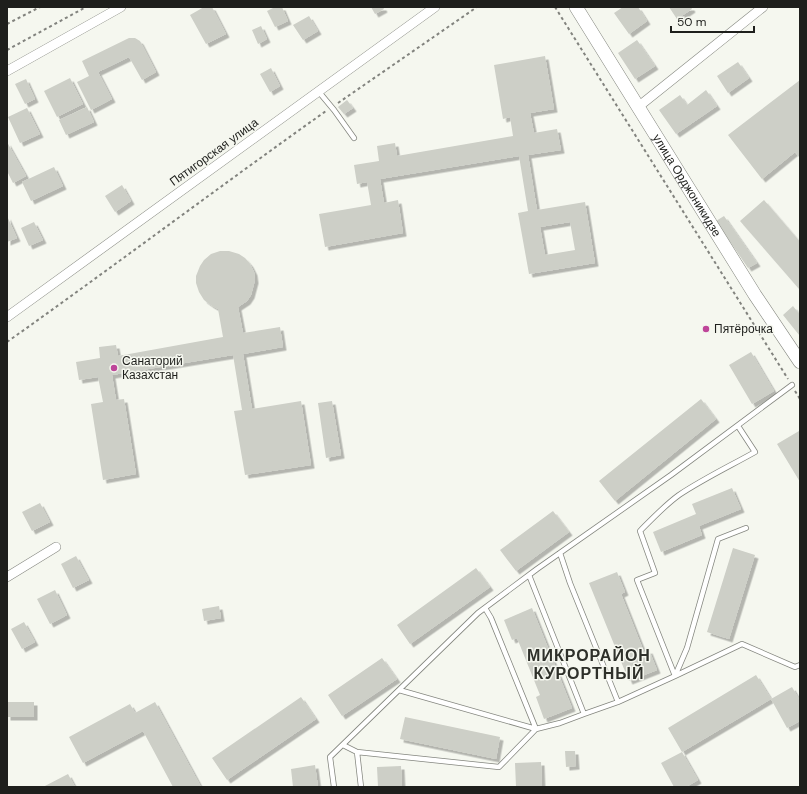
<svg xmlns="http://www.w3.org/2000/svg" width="807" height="794" font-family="'DM Sans',sans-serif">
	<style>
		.building { fill: #cdcfc7; fill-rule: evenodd; filter: url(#shadow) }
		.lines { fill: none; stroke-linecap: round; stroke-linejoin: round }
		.lane-casing { stroke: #84867f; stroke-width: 6 }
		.street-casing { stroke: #84867f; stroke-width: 10 }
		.secondary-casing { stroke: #84867f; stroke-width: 14 }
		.path { stroke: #82837e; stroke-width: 2; stroke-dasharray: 3 3; stroke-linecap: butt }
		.lane { stroke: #fff; stroke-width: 4.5 }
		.street { stroke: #fff; stroke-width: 9 }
		.secondary { stroke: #fff; stroke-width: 13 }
		.poi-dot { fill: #be4599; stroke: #f5f7ef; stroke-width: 1.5 }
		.labels { text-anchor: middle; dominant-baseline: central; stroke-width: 3; stroke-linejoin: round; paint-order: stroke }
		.street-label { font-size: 12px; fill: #1e1f1c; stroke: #f5f7ef }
		.poi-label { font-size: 12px; fill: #1e1f1c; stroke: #f5f7ef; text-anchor: start }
		.district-label { font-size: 16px; font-weight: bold; letter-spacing: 1px; fill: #2e302a; stroke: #f5f7ef }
	</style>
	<defs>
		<filter id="shadow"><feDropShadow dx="3.5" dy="3.5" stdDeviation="0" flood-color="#0004"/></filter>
	</defs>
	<rect width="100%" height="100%" fill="#f5f7ef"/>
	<path class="building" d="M 204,7 L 212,7 L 226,34 L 206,44 L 190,15 Z
		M 275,7 L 282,7 L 288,21 L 275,27 L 267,11 Z
		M 371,7 L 383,7 L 384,9 L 375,14 Z
		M 623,7 L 638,7 L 647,21 L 629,34 L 614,13 Z
		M 669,7 L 691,7 L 692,9 L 677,19 Z
		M 309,16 L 318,31 L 303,40 L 293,25 Z
		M 261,26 L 267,39 L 258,44 L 252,30 Z
		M 129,38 L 135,38 L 140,41 L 156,72 L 142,80 L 129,57 L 98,72 L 112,99 L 91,110 L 77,82 L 89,76 L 82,61 Z
		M 637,40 L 655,66 L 635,79 L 618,53 Z
		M 545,56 L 554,109 L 530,113 L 534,133 L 557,129 L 561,150 L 528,155 L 537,210 L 585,202 L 595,263 L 529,274 L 518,213 L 528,211 L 519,156 L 380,179 L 384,203 L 398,200 L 403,233 L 325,247 L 319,214 L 371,205 L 367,182 L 357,184 L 354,165 L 379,161 L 377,146 L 395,143 L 397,156 L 513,136 L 510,117 L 503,119 L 494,65 ZM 570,222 L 575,250 L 545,255 L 540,227 Z
		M 738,62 L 749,78 L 728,93 L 717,76 Z
		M 271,68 L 280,86 L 270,92 L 260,74 Z
		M 70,78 L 83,104 L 57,117 L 44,91 Z
		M 26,79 L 35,99 L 25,104 L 15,84 Z
		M 800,80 L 800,158 L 795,152 L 762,179 L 728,135 Z
		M 706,90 L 717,106 L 676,134 L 659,110 L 680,95 L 687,105 Z
		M 347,100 L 353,108 L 344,114 L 338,107 Z
		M 87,107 L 94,122 L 66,135 L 59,120 Z
		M 27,108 L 40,134 L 20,143 L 8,117 Z
		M 7,142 L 26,176 L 13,183 L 7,171 Z
		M 54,167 L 63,186 L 31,201 L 22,182 Z
		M 122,185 L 131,201 L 115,212 L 105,196 Z
		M 764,200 L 800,242 L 800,290 L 740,221 Z
		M 7,216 L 17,238 L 7,242 Z
		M 724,216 L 757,263 L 748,268 L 716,221 Z
		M 34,222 L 43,240 L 29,246 L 21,228 Z
		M 220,251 L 229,251 L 239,254 L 245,258 L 250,264 L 254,272 L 255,280 L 251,295 L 247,301 L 238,307 L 243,333 L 280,327 L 283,347 L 243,354 L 252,409 L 301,401 L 311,465 L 245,475 L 234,411 L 242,410 L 233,355 L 112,375 L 116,400 L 124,399 L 136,474 L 103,480 L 91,404 L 103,402 L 98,377 L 79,380 L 76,362 L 100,358 L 99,347 L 116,345 L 118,356 L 223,337 L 218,309 L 211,305 L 204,300 L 199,292 L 196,283 L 196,276 L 200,266 L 204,260 L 211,254 Z
		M 793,306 L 800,315 L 800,336 L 783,315 Z
		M 751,352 L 774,391 L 752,404 L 729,365 Z
		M 701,399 L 716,419 L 615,501 L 599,481 Z
		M 332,401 L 341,455 L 326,458 L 318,403 Z
		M 799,431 L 800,433 L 800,482 L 777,444 Z
		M 732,488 L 741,509 L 699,526 L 702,535 L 661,552 L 653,532 L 696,514 L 692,504 Z
		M 40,503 L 50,522 L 32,531 L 22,512 Z
		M 553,511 L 569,532 L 516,571 L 500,550 Z
		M 733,548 L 755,555 L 729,639 L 707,632 Z
		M 76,556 L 89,580 L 73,588 L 61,564 Z
		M 476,568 L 490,587 L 410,644 L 397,625 Z
		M 617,572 L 625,592 L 621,594 L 644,652 L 649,650 L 657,670 L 629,681 L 589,583 Z
		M 55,590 L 67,615 L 50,624 L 37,599 Z
		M 219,606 L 221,618 L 204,621 L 202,609 Z
		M 532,608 L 572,708 L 544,719 L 536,697 L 540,695 L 517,638 L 512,640 L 504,620 Z
		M 24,622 L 35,642 L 22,649 L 11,629 Z
		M 382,658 L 397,679 L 342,716 L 328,695 Z
		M 756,675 L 771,699 L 792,687 L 800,701 L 800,721 L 787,728 L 771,699 L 682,752 L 668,728 Z
		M 301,697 L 316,719 L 227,780 L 212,758 Z
		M 7,702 L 34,702 L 34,717 L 7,717 Z
		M 155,702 L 201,787 L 173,787 L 143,731 L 83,763 L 69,737 L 130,704 L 135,713 Z
		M 405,717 L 500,737 L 496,759 L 400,739 Z
		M 565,751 L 575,751 L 576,766 L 566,767 Z
		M 682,752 L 698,780 L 686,787 L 674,787 L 661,763 Z
		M 541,762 L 542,787 L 516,787 L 515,763 Z
		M 315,765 L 318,787 L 293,787 L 291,769 Z
		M 401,766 L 402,787 L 378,787 L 377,767 Z
		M 68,774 L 75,787 L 43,787 Z"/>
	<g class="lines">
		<g class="lane-casing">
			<path id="lane" d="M 319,92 L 334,110 L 354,138
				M 746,528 L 718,539 L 687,648 L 675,676 L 742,644 L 795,667 L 800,665
				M 560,553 L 570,583 L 618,702 L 675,676 L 637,580 L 655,573 L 640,531 C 652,519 665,505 679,495 C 703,479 730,466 755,452 L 738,426
				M 529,575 L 584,714 L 618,702
				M 485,608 L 491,618 L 536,729 L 560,723 L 584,714
				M 343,745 L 357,752 L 361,787
				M 357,752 L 499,767 L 536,729 L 399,690
				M 334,787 L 330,757 L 478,613 L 537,569 L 671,475 L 792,385"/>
		</g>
		<g class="street-casing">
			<path id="street" d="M 7,71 L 121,7
				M 638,107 L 763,7
				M 7,317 L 435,7
				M 7,577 L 56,547"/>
		</g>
		<g class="secondary-casing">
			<g id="secondary">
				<path id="s1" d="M 576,7 L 755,295 L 800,362"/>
			</g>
		</g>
		<path class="path" d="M 555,7 L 788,379
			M 7,24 L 40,7
			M 7,50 L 86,7
			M 338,103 L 477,7
			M 7,342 C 114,266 219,187 326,111
			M 795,391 L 800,399"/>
		<use href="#lane" class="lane"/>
		<use href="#street" class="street"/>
		<use href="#secondary" class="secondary"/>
	</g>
	<g class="poi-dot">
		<circle cx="706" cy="329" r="4"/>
		<circle cx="114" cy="368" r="4"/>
	</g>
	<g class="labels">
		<g class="street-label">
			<text transform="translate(214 152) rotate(-36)">Пятигорская улица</text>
			<text stroke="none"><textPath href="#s1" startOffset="210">улица Орджоникидзе</textPath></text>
		</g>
		<g class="poi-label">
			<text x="714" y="329">Пятёрочка</text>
			<text x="122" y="361">Санаторий<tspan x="122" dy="14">Казахстан</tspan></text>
		</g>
		<g class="district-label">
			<text x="589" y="655">МИКРОРАЙОН<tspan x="589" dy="18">КУРОРТНЫЙ</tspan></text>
		</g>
	</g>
	<rect width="807" height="794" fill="none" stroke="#1e1f1c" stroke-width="16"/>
	<path d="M671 26v6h83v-6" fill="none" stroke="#1e1f1c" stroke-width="2"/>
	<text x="677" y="26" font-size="12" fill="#1e1f1c" stroke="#f5f7ef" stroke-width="3" paint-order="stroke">50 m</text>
</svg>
